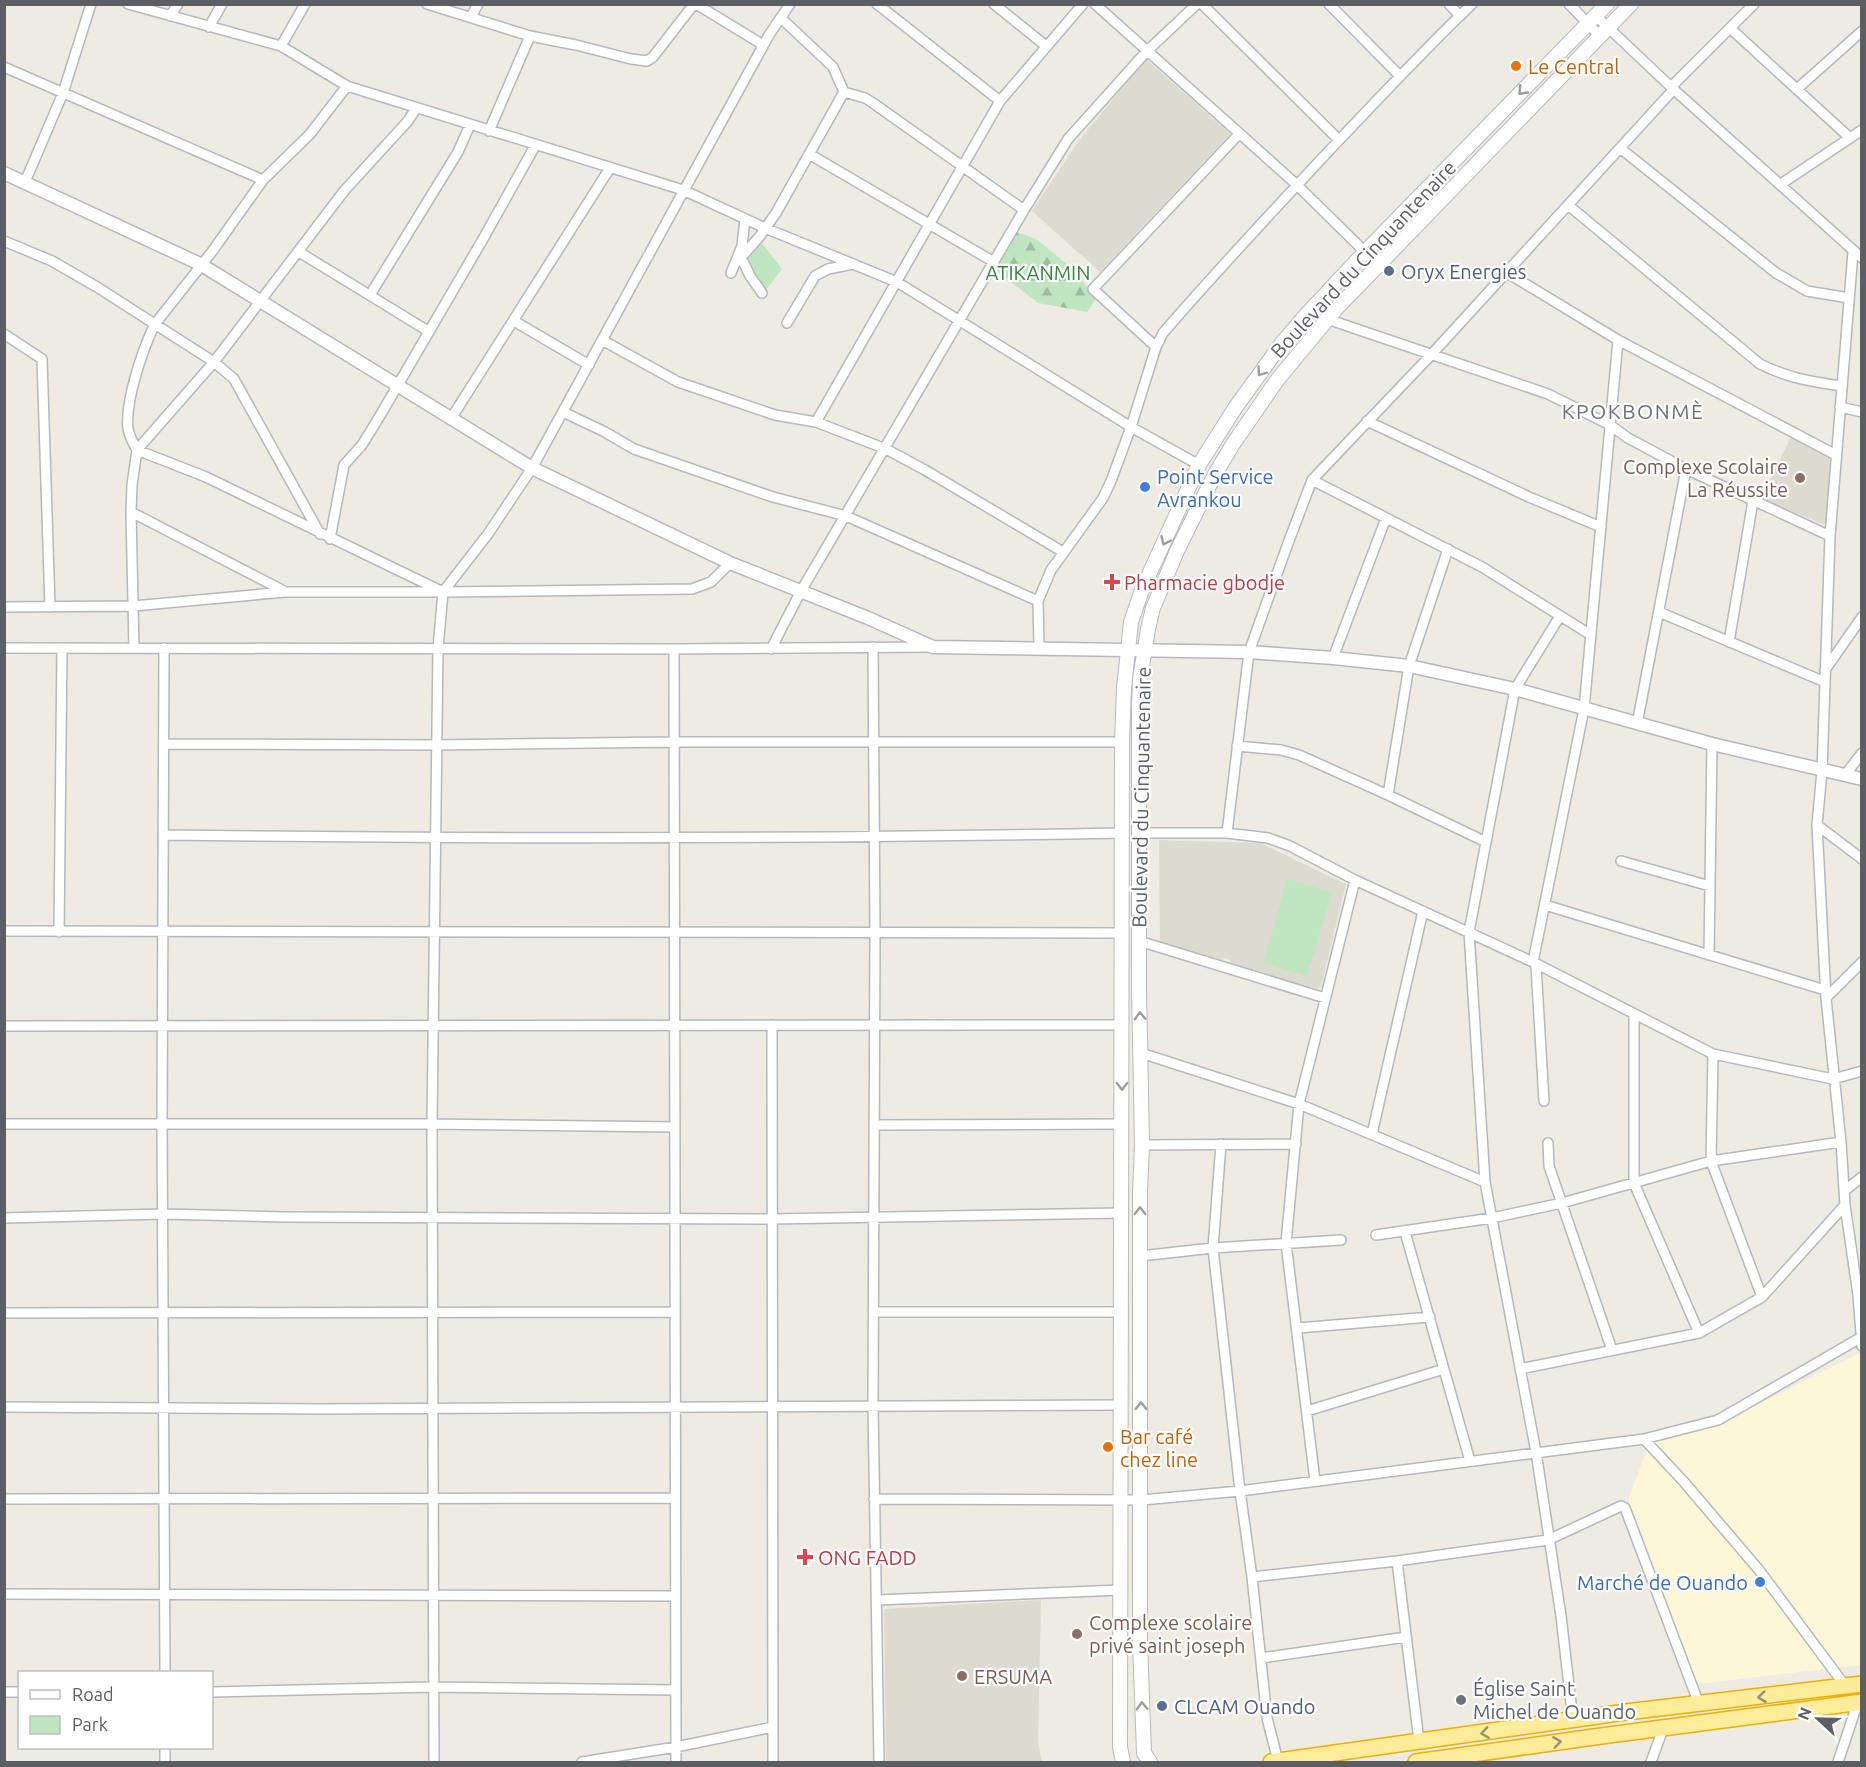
<svg xmlns="http://www.w3.org/2000/svg" width="1866" height="1767" font-family="Ubuntu,sans-serif">
	<style>
		.commercial { fill: #fdf6d7 }
		.education { fill: #dddad0 }
		.green { fill: #bfe5c1 }
		.forest { fill: url(#forest-firs) }
		.lines { fill: none; stroke-linecap: round; stroke-linejoin: round }
		.minor-casing { stroke: #b5b8bd; stroke-width: 12 }
		.tertiary-casing { stroke: #b5b8bd; stroke-width: 15 }
		.secondary-casing { stroke: #b6b9bf; stroke-width: 16 }
		.trunk-casing { stroke: #edaf03; stroke-width: 18 }
		.minor { stroke: #fff; stroke-width: 9 }
		.tertiary { stroke: #fff; stroke-width: 12 }
		.secondary { stroke: #fff; stroke-width: 14 }
		.trunk { stroke: #fdec99; stroke-width: 15 }
		.oneway { stroke: #9d9ea1 }
		.oneway2 { stroke: #949076 }
		.food-dot { fill: #e8710a; stroke: #fff; stroke-width: 2 }
		.service-dot { fill: #5c6f8a; stroke: #fff; stroke-width: 2 }
		.education-dot { fill: #8d6e63; stroke: #fff; stroke-width: 2 }
		.shop-dot { fill: #3f7fe0; stroke: #fff; stroke-width: 2 }
		.health-dot { fill: #e0444e; stroke: #fff; stroke-width: 2 }
		.worship-dot { fill: #6b7280; stroke: #fff; stroke-width: 2 }
		.labels { text-anchor: middle; dominant-baseline: central; stroke-width: 4.5; stroke-linejoin: round; paint-order: stroke }
		.food-label { font-size: 20px; fill: #c56008; stroke: #fff; text-anchor: start }
		.street-label { font-size: 20px; fill: #5b5e63; stroke: #fff }
		.service-label { font-size: 20px; fill: #4e5e75; stroke: #fff; text-anchor: start }
		.park-label { font-size: 20px; fill: #36863e; stroke: #fff }
		.education-label { font-size: 20px; fill: #785e54; stroke: #fff; text-anchor: start }
		.shop-label { font-size: 20px; fill: #366cbe; stroke: #fff; text-anchor: start }
		.health-label { font-size: 20px; fill: #be3a42; stroke: #fff; text-anchor: start }
		.worship-label { font-size: 20px; fill: #5b616d; stroke: #fff; text-anchor: start }
		.neighbourhood-label { font-size: 21px; letter-spacing: 1.5px; fill: #6c7075; stroke: #fff }
	</style>
	<defs>
		<pattern id="forest-firs" width="22" height="20" patternUnits="userSpaceOnUse" patternTransform="scale(1.5)"><rect width="22" height="20" fill="#bfe5c1"/><path d="M5 1l3.5 6h-7zM16 11l3.5 6h-7z" fill="#9ebda0"/></pattern>
	</defs>
	<rect width="100%" height="100%" fill="#edebe2"/>
	<path class="commercial" d="M 1861,1352 L 1861,1665 L 1697,1684 L 1628,1499 L 1651,1440 L 1719,1424 Z"/>
	<path class="education" d="M 1146,59 L 1230,134 L 1100,272 L 1032,211 L 1077,143 Z
		M 1791,437 L 1831,457 L 1826,525 L 1760,499 Z
		M 1159,840 L 1260,843 L 1346,884 L 1321,987 L 1317,989 L 1230,964 L 1230,960 L 1224,958 L 1221,960 L 1160,942 Z
		M 1041,1600 L 1038,1742 L 1042,1762 L 886,1762 L 884,1609 Z"/>
	<path class="green" d="M 761,242 L 782,269 L 761,296 L 740,260 Z
		M 1287,879 L 1332,892 L 1307,976 L 1263,963 Z"/>
	<path class="forest" d="M 1008,229 L 1036,239 L 1073,269 L 1096,299 L 1087,312 L 1038,303 L 997,271 L 989,259 Z"/>
	<g class="lines">
		<g class="minor-casing">
			<path id="minor" d="M 128,4 L 281,46 L 347,86 L 683,190 L 765,228 L 897,282 L 1131,427 L 1199,465
				M 427,4 L 530,36 L 576,45 L 631,59 L 647,61 L 653,57 L 694,4
				M 696,4 L 763,45
				M 877,4 L 1000,101
				M 994,4 L 1046,46
				M 1095,4 L 1296,184 L 1365,252
				M 1202,4 L 1339,140
				M 1329,4 L 1400,76
				M 1449,4 L 1460,16
				M 1569,4 L 1600,36
				M 170,16 L 178,4
				M 1596,16 L 1671,87 L 1862,258
				M 471,17 L 478,4
				M 781,18 L 833,67 L 844,92 L 865,98 L 873,103 L 1024,210
				M 209,27 L 222,4
				M 1730,28 L 1850,138
				M 281,46 L 305,4
				M 4,67 L 263,180
				M 347,86 L 310,134 L 263,180 L 211,253 L 155,324 C 143,348 125,401 128,428 C 129,436 133,443 137,450 L 206,477 L 443,592
				M 1671,87 L 1754,4
				M 1797,89 L 1862,31
				M 489,131 L 530,36
				M 1620,148 L 1776,273 L 1807,291 L 1849,298
				M 809,154 L 994,262
				M 25,182 L 63,93 L 91,4
				M 1781,184 L 1862,130
				M 1568,205 L 1760,364 C 1788,378 1812,382 1842,386
				M 4,241 L 52,261 L 97,287 L 214,362 L 234,379 L 320,534
				M 299,252 L 428,331
				M 1853,252 L 1830,536 L 1822,771 L 1817,825 L 1826,998 L 1841,1142 L 1845,1205 L 1858,1295 L 1862,1346
				M 741,257 L 750,276 L 762,293
				M 738,261 L 760,236 L 776,213 L 844,92
				M 1506,272 L 1618,340 L 1836,455
				M 731,273 L 742,246 L 745,219
				M 370,295 L 458,152 L 470,125
				M 1327,319 L 1548,394 L 1610,425 L 1628,438 L 1686,469 L 1830,536
				M 514,321 L 589,365
				M 787,323 L 815,276 L 828,269 L 853,264
				M 4,334 L 42,359 L 50,607
				M 602,340 L 678,382 L 775,415 L 816,422 L 886,449 L 925,470 L 1063,552
				M 1156,347 L 1093,289 L 1239,134
				M 1840,407 L 1862,412
				M 563,412 L 605,432 L 634,449 L 773,497 L 846,516 L 1038,601
				M 452,417 L 610,168
				M 1367,421 L 1529,497 L 1601,527
				M 816,422 L 1000,101 L 1083,4
				M 1312,480 L 1482,567 L 1591,635
				M 131,512 L 284,591
				M 330,539 L 344,465 L 362,445 L 381,414 L 483,239 L 535,146
				M 4,607 L 133,606 L 285,592 L 443,592 L 692,589 L 711,582 L 730,563
				M 1659,612 L 1825,682
				M 1560,616 L 1515,689 L 1469,932 L 1485,1182 L 1536,1452 L 1561,1616 L 1573,1721
				M 1729,642 L 1753,501
				M 873,647 L 875,932 L 873,1406 L 879,1762
				M 1039,647 L 1038,601 L 1051,570 L 1103,498 L 1111,481 L 1131,427 L 1156,347 L 1163,333 C 1221,266 1281,202 1341,138 C 1384,93 1427,47 1472,4
				M 4,648 L 674,649 L 931,647
				M 134,648 L 131,512 L 132,485 L 137,450 L 214,362 L 344,191 L 407,122 L 416,109
				M 164,648 L 162,1123 L 165,1672
				M 674,649 L 676,1762
				M 771,649 L 801,591 L 1024,210 L 1068,139 L 1146,52 L 1197,4
				M 1333,658 L 1386,518
				M 1825,670 L 1862,617
				M 1637,724 L 1686,469
				M 164,744 L 436,745 L 674,742 L 1122,742
				M 1237,746 L 1281,750 L 1299,755 L 1388,795 L 1486,842
				M 1845,775 L 1862,753
				M 1388,795 L 1409,666 L 1448,549
				M 1817,825 L 1862,859
				M 1138,833 L 1227,833 L 1268,838 L 1290,846 L 1355,880 L 1533,962 L 1713,1054 L 1833,1079 L 1862,1071
				M 1227,833 L 1249,652 L 1287,546 L 1312,480 L 1431,355 L 1674,89
				M 163,835 C 483,839 803,839 1123,833
				M 1621,861 L 1710,886
				M 1545,905 L 1825,990
				M 4,931 L 1121,933
				M 59,932 L 62,648
				M 1139,941 L 1325,998
				M 1709,955 L 1712,744
				M 1533,962 L 1584,709 L 1618,340
				M 1536,966 L 1544,1101
				M 1826,998 L 1862,962
				M 1634,1015 L 1634,1183 L 1699,1333
				M 772,1025 L 773,1762
				M 4,1026 L 1122,1025
				M 1141,1053 L 1299,1104 L 1485,1182
				M 1713,1054 L 1711,1161 L 1762,1297
				M 4,1124 L 432,1124 L 675,1127
				M 874,1125 L 1122,1124
				M 1372,1134 L 1423,911
				M 1548,1143 L 1549,1166 L 1612,1350
				M 1221,1144 L 1213,1248 L 1240,1491 L 1252,1577 L 1267,1718 L 1278,1761
				M 1142,1145 L 1296,1144
				M 1844,1191 L 1862,1177
				M 4,1218 L 163,1214 L 283,1217 L 772,1219 L 1122,1213
				M 1405,1232 L 1470,1461
				M 1376,1235 L 1492,1218 L 1562,1203 L 1711,1161 L 1841,1142
				M 1140,1256 L 1213,1248 L 1341,1240
				M 873,1312 L 1122,1312
				M 4,1313 L 675,1312
				M 1298,1328 L 1430,1317
				M 1520,1369 L 1699,1333 L 1762,1297 L 1845,1205
				M 4,1407 L 320,1409 L 1122,1405
				M 1307,1411 L 1444,1369
				M 1644,1439 L 1684,1482 L 1759,1570 L 1846,1687
				M 1315,1481 L 1286,1243 L 1299,1104 L 1355,880
				M 4,1499 L 675,1498
				M 874,1499 L 1142,1500 L 1240,1491 L 1644,1439 L 1718,1420 L 1860,1338
				M 1397,1561 L 1419,1741
				M 1252,1577 L 1397,1561 L 1548,1540 L 1621,1506 L 1625,1508 L 1699,1704
				M 4,1594 L 675,1596
				M 877,1600 L 1121,1590
				M 1261,1658 L 1406,1637
				M 4,1692 L 20,1692
				M 212,1692 L 433,1687 L 676,1690
				M 165,1762 L 165,1748
				M 434,1762 L 432,1124 L 438,648 L 443,592 L 488,534 L 532,468 L 769,35 L 790,4
				M 582,1762 L 676,1747 L 773,1727
				M 1651,1762 L 1663,1729
				M 1838,1762 L 1858,1702"/>
		</g>
		<g class="tertiary-casing">
			<path id="tertiary" d="M 4,173 L 200,264 L 532,468 L 730,563 L 868,618 L 933,647 L 1249,652 L 1333,658 L 1409,666 L 1515,689 L 1712,744 L 1862,779"/>
		</g>
		<g class="secondary-casing">
			<path id="secondary" d="M 1123,1762 L 1120,1747 L 1122,742 L 1124,688 L 1131,622 L 1142,590 L 1199,465 L 1235,408 L 1282,343 L 1306,315 L 1365,252 L 1607,4
				M 1150,1762 L 1144,1753 L 1140,1643 L 1140,1192 L 1142,1145 L 1139,987 L 1139,703 L 1140,679 L 1148,629 L 1153,608 L 1177,551 L 1214,476 L 1233,444 L 1278,379 L 1336,309 L 1631,4"/>
		</g>
		<g class="trunk-casing">
			<path id="trunk" d="M 1271,1762 L 1626,1712 L 1862,1684
				M 1416,1762 L 1601,1736 L 1862,1702"/>
		</g>
		<use href="#minor" class="minor"/>
		<use href="#tertiary" class="tertiary"/>
		<use href="#secondary" class="secondary"/>
		<use href="#trunk" class="trunk"/>
	</g>
	<defs><path id="oneway-chevron" d="M-2-3.5L2.5 0L-2 3.5" fill="none" stroke-width="1.6" stroke-linecap="round" stroke-linejoin="round" transform="scale(1.5)"/></defs>
	<g class="oneway">
		<use href="#oneway-chevron" transform="translate(1522 91) rotate(134)"/>
		<use href="#oneway-chevron" transform="translate(1261 372) rotate(126)"/>
		<use href="#oneway-chevron" transform="translate(1165 541) rotate(115)"/>
		<use href="#oneway-chevron" transform="translate(1140 1016) rotate(-92)"/>
		<use href="#oneway-chevron" transform="translate(1122 1086) rotate(90)"/>
		<use href="#oneway-chevron" transform="translate(1140 1211) rotate(-90)"/>
		<use href="#oneway-chevron" transform="translate(1141 1406) rotate(-90)"/>
		<use href="#oneway-chevron" transform="translate(1142 1706) rotate(-92)"/>
	</g>
	<g class="oneway2">
		<use href="#oneway-chevron" transform="translate(1762 1697) rotate(173)"/>
		<use href="#oneway-chevron" transform="translate(1485 1733) rotate(172)"/>
		<use href="#oneway-chevron" transform="translate(1557 1742) rotate(-8)"/>
	</g>
	<g class="food-dot">
		<circle cx="1516" cy="66" r="6"/>
		<circle cx="1108" cy="1447" r="6"/>
	</g>
	<g class="service-dot">
		<circle cx="1389" cy="271" r="6"/>
		<circle cx="1162" cy="1706" r="6"/>
	</g>
	<g class="education-dot">
		<circle cx="1800" cy="478" r="6"/>
		<circle cx="1077" cy="1634" r="6"/>
		<circle cx="962" cy="1676" r="6"/>
	</g>
	<g class="shop-dot">
		<circle cx="1145" cy="487" r="6"/>
		<circle cx="1760" cy="1582" r="6"/>
	</g>
	<g class="health-dot">
		<path d="M1109 573h6v6h6v6h-6v6h-6v-6h-6v-6h6z"/>
		<path d="M802 1548h6v6h6v6h-6v6h-6v-6h-6v-6h6z"/>
	</g>
	<circle class="worship-dot" cx="1461" cy="1700" r="6"/>
	<g class="labels">
		<g class="food-label">
			<text x="1528" y="66">Le Central</text>
			<text x="1120" y="1436">Bar café<tspan x="1120" dy="23">chez line</tspan></text>
		</g>
		<g class="street-label">
			<text transform="translate(1363 259) rotate(-47)">Boulevard du Cinquantenaire</text>
			<text transform="translate(1141 797) rotate(-89)">Boulevard du Cinquantenaire</text>
		</g>
		<g class="service-label">
			<text x="1401" y="271">Oryx Energies</text>
			<text x="1174" y="1706">CLCAM Ouando</text>
		</g>
		<g class="park-label">
			<text x="1038" y="272">ATIKANMIN</text>
		</g>
		<g class="education-label">
			<text x="1788" y="466" text-anchor="end">Complexe Scolaire<tspan x="1788" dy="23">La Réussite</tspan></text>
			<text x="1089" y="1622">Complexe scolaire<tspan x="1089" dy="23">privé saint joseph</tspan></text>
			<text x="974" y="1676">ERSUMA</text>
		</g>
		<g class="shop-label">
			<text x="1157" y="476">Point Service<tspan x="1157" dy="23">Avrankou</tspan></text>
			<text x="1748" y="1582" text-anchor="end">Marché de Ouando</text>
		</g>
		<g class="health-label">
			<text x="1124" y="582">Pharmacie gbodje</text>
			<text x="818" y="1557">ONG FADD</text>
		</g>
		<g class="worship-label">
			<text x="1473" y="1688">Église Saint<tspan x="1473" dy="23">Michel de Ouando</tspan></text>
		</g>
		<g class="neighbourhood-label">
			<text x="1633" y="411">KPOKBONMÈ</text>
		</g>
	</g>
	<rect width="1866" height="1767" fill="none" stroke="#5b5e63" stroke-width="12"/>
	<rect x="18" y="1671" width="195" height="78" fill="#ffffff" stroke="#bdbfc1" stroke-width="1.5"/>
	<rect x="30" y="1690" width="30" height="9" fill="#ffffff" stroke="#bdbfc1" stroke-width="1.5"/>
	<text x="72" y="1701" font-size="18" fill="#5b5e63">Road</text>
	<rect x="30" y="1716" width="30" height="18" fill="#bfe5c1" stroke="#bdbfc1" stroke-width="1.5"/>
	<text x="72" y="1731" font-size="18" fill="#5b5e63">Park</text>
	<g transform="translate(1818 1719) rotate(292)" stroke="#ffffff" stroke-width="4.5" paint-order="stroke">
	<path d="M0-4.5L10 22L0 15L-10 22Z" fill="#5b5e63"/>
	<text y="-9" font-size="16" font-weight="bold" text-anchor="middle" fill="#5b5e63">N</text>
	</g>
</svg>
